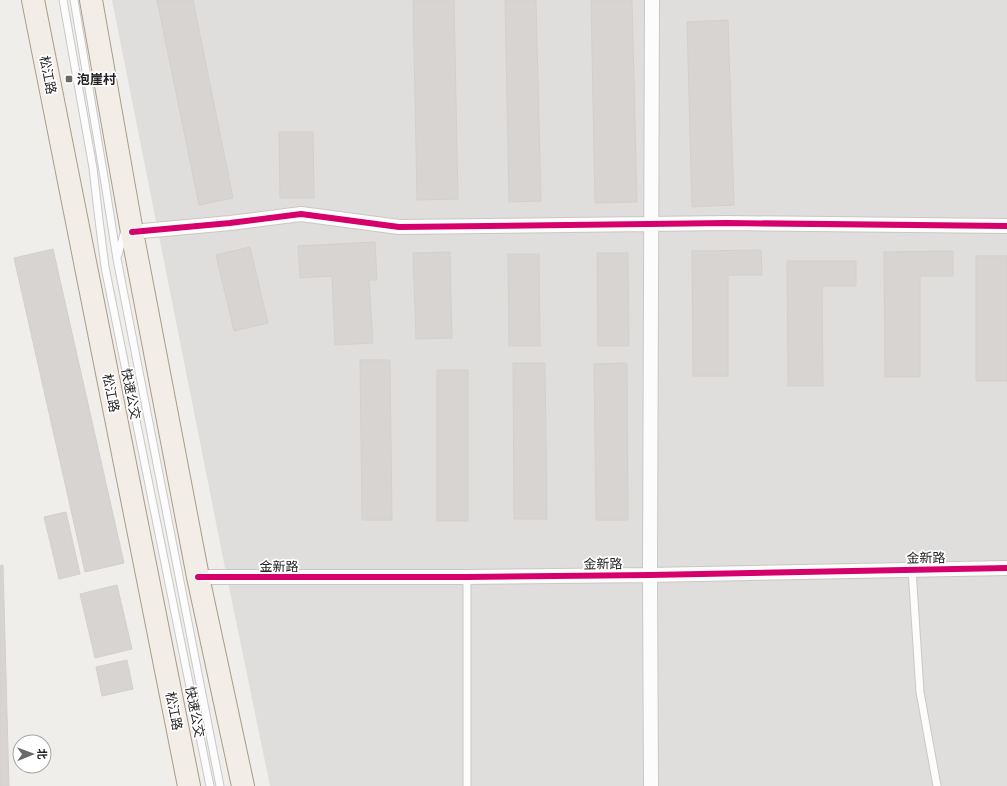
<svg xmlns="http://www.w3.org/2000/svg" width="1007" height="786" font-family="'IBM Plex Sans','Noto Sans SC',sans-serif">
	<style>
		.residential { fill: #dfdedc }
		.building { fill: #d7d4d2; stroke: #d3d0cc }
		.lines { fill: none; stroke-linecap: round; stroke-linejoin: round }
		.service-casing { stroke: #c9c8c7; stroke-width: 9 }
		.minor-casing { stroke: #c9c8c7; stroke-width: 16 }
		.primary-casing { stroke: #a79c86; stroke-width: 24 }
		.service { stroke: #fdfcfc; stroke-width: 7 }
		.minor { stroke: #fdfcfc; stroke-width: 14 }
		.primary { stroke: #f3ede7; stroke-width: 22 }
		.cycleway-casing { stroke: #fff; stroke-width: 8 }
		.cycleway { stroke: #d6006c; stroke-width: 6 }
		.poi-dot { fill: #6a6968; stroke: #fff; stroke-width: 1.5 }
		.labels { text-anchor: middle; dominant-baseline: central; stroke-width: 3.5; stroke-linejoin: round; paint-order: stroke }
		.street-label { font-size: 13px; fill: #222; stroke: #fff }
		.poi-label { font-size: 13px; font-weight: bold; fill: #222; stroke: #fff; text-anchor: start }
	</style>
	<rect width="100%" height="100%" fill="#f0eeeb"/>
	<path class="residential" d="M 112,0 L 1007,0 L 1007,786 L 270,786 L 223,558 Z"/>
	<path class="building" d="M 157,0 L 193,0 L 233,198 L 199,205 Z
		M 413,0 L 454,0 L 458,199 L 417,200 Z
		M 505,0 L 536,0 L 541,201 L 509,202 Z
		M 591,0 L 632,0 L 637,202 L 595,203 Z
		M 728,20 L 734,205 L 692,207 L 687,22 Z
		M 279,132 L 313,132 L 314,198 L 280,198 Z
		M 375,242 L 377,280 L 369,280 L 373,343 L 335,345 L 332,276 L 300,278 L 298,246 Z
		M 250,247 L 268,323 L 234,331 L 216,255 Z
		M 53,249 L 124,563 L 85,572 L 14,258 Z
		M 761,250 L 762,275 L 728,275 L 728,376 L 693,376 L 692,251 Z
		M 953,251 L 953,276 L 920,276 L 920,377 L 885,377 L 884,252 Z
		M 450,252 L 452,338 L 416,339 L 413,253 Z
		M 597,253 L 628,253 L 629,346 L 598,346 Z
		M 508,254 L 539,254 L 540,346 L 509,346 Z
		M 976,256 L 1007,256 L 1007,381 L 976,381 Z
		M 787,261 L 856,261 L 856,286 L 822,286 L 823,386 L 788,386 Z
		M 360,360 L 390,360 L 392,520 L 362,520 Z
		M 513,363 L 545,363 L 547,519 L 514,519 Z
		M 627,363 L 628,520 L 596,520 L 594,364 Z
		M 437,370 L 468,370 L 468,521 L 437,521 Z
		M 66,512 L 80,574 L 59,579 L 44,517 Z
		M 3,565 L 9,786 L 0,786 L 0,566 Z
		M 117,585 L 132,649 L 95,658 L 80,594 Z
		M 127,660 L 133,689 L 102,696 L 96,667 Z"/>
	<g class="lines">
		<g class="service-casing">
			<path id="service" d="M 63,0 L 93,168 L 99,220 L 105,267 L 210,786
				M 74,0 L 104,177 L 117,259 L 220,786
				M 118,255 L 125,230
				M 912,569 L 920,692 L 937,786
				M 467,577 L 467,786"/>
		</g>
		<g class="minor-casing">
			<path id="minor" d="M 132,232 L 230,223 L 301,214 L 399,227 L 727,223 L 1007,226
				M 198,577 L 467,577 L 650,575 L 1007,568
				M 651,786 L 650,575 L 652,0"/>
		</g>
		<g class="primary-casing">
			<path id="primary" d="M 33,0 L 189,786
				M 91,0 L 132,232 L 198,577 L 243,786"/>
		</g>
		<use href="#service" class="service"/>
		<use href="#minor" class="minor"/>
		<use href="#primary" class="primary"/>
		<g class="cycleway-casing">
			<path id="cycleway" d="M 132,232 L 230,223 L 301,214 L 399,227 L 727,223 L 1007,226
				M 198,577 L 467,577 L 650,575 L 1007,568"/>
		</g>
		<use href="#cycleway" class="cycleway"/>
	</g>
	<rect class="poi-dot" x="65" y="75" width="8" height="8" rx="2"/>
	<g class="labels">
		<g class="street-label">
			<text transform="translate(48 75) rotate(79)">松江路</text>
			<text transform="translate(111 393) rotate(79)">松江路</text>
			<text transform="translate(131 394) rotate(79)">快速公交</text>
			<text transform="translate(926 558) rotate(-1)">金新路</text>
			<text transform="translate(603 564) rotate(-1)">金新路</text>
			<text x="279" y="566">金新路</text>
			<text transform="translate(174 711) rotate(79)">松江路</text>
			<text transform="translate(195 712) rotate(79)">快速公交</text>
		</g>
		<g class="poi-label">
			<text x="77" y="79">泡崖村</text>
		</g>
	</g>
	<g transform="translate(32 754) rotate(89)"><circle r="19" fill="#ffffff" stroke="#a7a7a7"/>
	<path d="M0-3L7 15L0 10L-7 15Z" fill="#6a6968"/>
	<text y="-6" font-size="11" font-weight="bold" text-anchor="middle" fill="#222222">北</text>
	</g>
</svg>
